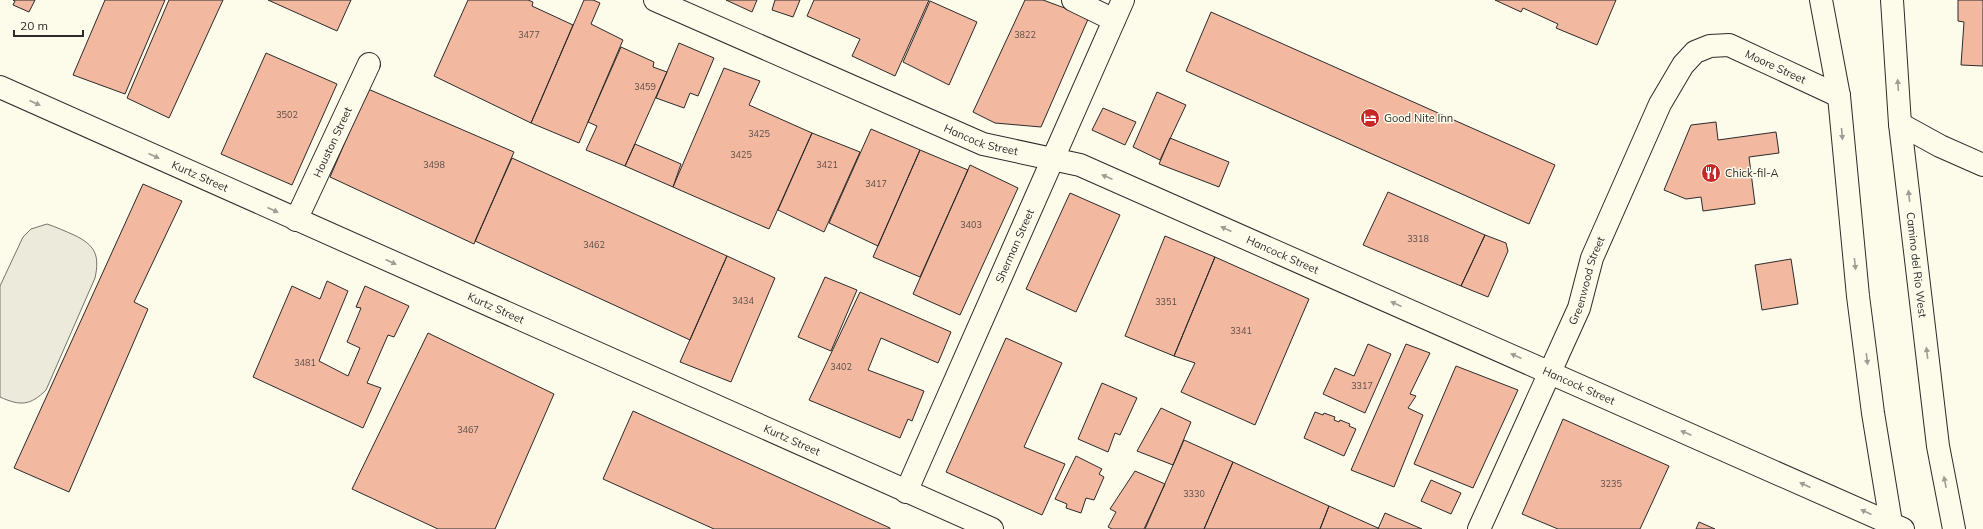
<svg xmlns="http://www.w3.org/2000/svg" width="1983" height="529" font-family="Mulish,sans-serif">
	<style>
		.green { fill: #ecebdb; stroke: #74746e }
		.building { fill: #f2b8a0; stroke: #2b2b2b }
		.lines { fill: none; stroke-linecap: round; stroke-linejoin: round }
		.minor-casing { stroke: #2b2b2b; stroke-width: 24 }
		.major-casing { stroke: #2b2b2b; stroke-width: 24 }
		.highway-casing { stroke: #2b2b2b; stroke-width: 24 }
		.minor { stroke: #fdfbea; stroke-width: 22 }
		.major { stroke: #fdfbea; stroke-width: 22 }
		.highway { stroke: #fdfbea; stroke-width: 22 }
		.oneway { fill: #9e9d94 }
		.labels { text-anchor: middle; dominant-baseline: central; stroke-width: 3; stroke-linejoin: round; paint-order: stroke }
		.number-label { font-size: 9px; fill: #5d4e48 }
		.street-label { font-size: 11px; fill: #2b2b2b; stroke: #fdfbea }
		.poi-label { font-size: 11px; fill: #2b2b2b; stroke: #fdfbea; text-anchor: start }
	</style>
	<rect width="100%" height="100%" fill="#fdfbea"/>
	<path class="green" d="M 47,224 C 56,227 65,231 74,235 C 95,245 100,255 95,278 L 46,390 C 30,406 20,406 0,397 L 0,286 L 23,237 L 31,229 Z"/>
	<path class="building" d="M 13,0 L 35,0 L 29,12 L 13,5 L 15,1 Z
		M 105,0 L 165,0 L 125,94 L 73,75 Z
		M 169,0 L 223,0 L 169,118 L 127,98 Z
		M 268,0 L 351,0 L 337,31 Z
		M 468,0 L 528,0 L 533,2 L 532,6 L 573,25 L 531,123 L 434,76 Z
		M 584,0 L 593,0 L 600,3 L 591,24 L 623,40 L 579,143 L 531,123 Z
		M 726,0 L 757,0 L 752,12 Z
		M 775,0 L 800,0 L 793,17 L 772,10 Z
		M 814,0 L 929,0 L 895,76 L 852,56 L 860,39 L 807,16 Z
		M 1025,0 L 1043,0 L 1089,17 L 1041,127 L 995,123 L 973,112 Z
		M 1495,0 L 1616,0 L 1597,45 L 1556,28 L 1558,24 L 1523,8 L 1521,12 Z
		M 1958,0 L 1983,0 L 1983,66 L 1961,65 L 1964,22 L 1958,21 Z
		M 930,1 L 977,22 L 949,85 L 903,62 Z
		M 1211,12 L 1555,165 L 1529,224 L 1186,71 Z
		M 679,43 L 714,58 L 698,96 L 690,93 L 684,108 L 656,98 Z
		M 621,47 L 654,62 L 653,67 L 667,72 L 625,166 L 586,150 L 597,126 L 588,122 Z
		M 266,53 L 337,84 L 292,185 L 221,154 Z
		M 724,68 L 760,81 L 749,105 L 812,133 L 769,229 L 673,187 Z
		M 368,89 L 514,152 L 474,244 L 330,177 Z
		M 1157,92 L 1186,105 L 1160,160 L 1133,147 Z
		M 1103,108 L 1136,122 L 1125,145 L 1092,130 Z
		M 1716,122 L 1718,140 L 1776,132 L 1779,153 L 1749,157 L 1755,204 L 1703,211 L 1701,197 L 1686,199 L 1664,190 L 1691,125 Z
		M 871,129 L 920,150 L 878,246 L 829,223 Z
		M 812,133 L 860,152 L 824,232 L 778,210 Z
		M 1170,138 L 1229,162 L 1219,187 L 1159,164 Z
		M 635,144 L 681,164 L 673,187 L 625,166 Z
		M 920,150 L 968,170 L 920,277 L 873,257 Z
		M 512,158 L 727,256 L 690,340 L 475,241 Z
		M 970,165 L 1018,188 L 960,315 L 913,294 Z
		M 143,184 L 182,201 L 134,302 L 148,309 L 69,492 L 14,468 Z
		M 1388,192 L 1485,235 L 1461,286 L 1363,245 Z
		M 1070,193 L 1120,215 L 1076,312 L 1026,289 Z
		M 1485,235 L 1506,243 L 1508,251 L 1488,297 L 1461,286 Z
		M 1165,236 L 1215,257 L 1174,356 L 1125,336 Z
		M 727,256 L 775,278 L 731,382 L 680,362 Z
		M 1215,257 L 1309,299 L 1255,425 L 1181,392 L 1195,363 L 1174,356 Z
		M 1791,259 L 1798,304 L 1762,310 L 1755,265 Z
		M 825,277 L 857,290 L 831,351 L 798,337 Z
		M 327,281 L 348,291 L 319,361 L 348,376 L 360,348 L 347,342 L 361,308 L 356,307 L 365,286 L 409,306 L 394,337 L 388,335 L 367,383 L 381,388 L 363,428 L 253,377 L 292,286 L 320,299 Z
		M 860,292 L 951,332 L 938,363 L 881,338 L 868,370 L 924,391 L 912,421 L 908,419 L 900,438 L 809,400 Z
		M 428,333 L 554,394 L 495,529 L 438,529 L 352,489 Z
		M 1006,338 L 1062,363 L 1024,447 L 1065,464 L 1042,515 L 946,472 Z
		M 1368,344 L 1391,354 L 1365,413 L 1323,394 L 1335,368 L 1354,376 Z
		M 1406,344 L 1430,353 L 1410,394 L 1416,396 L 1408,408 L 1423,415 L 1394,487 L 1351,470 Z
		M 1456,366 L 1518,390 L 1473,488 L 1414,464 Z
		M 1102,383 L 1137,398 L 1120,435 L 1115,433 L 1108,452 L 1078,439 Z
		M 1161,408 L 1191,422 L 1173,465 L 1137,451 Z
		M 633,411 L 890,528 L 890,529 L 714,529 L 603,479 Z
		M 1315,412 L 1323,415 L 1324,413 L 1335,417 L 1334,420 L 1339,422 L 1340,420 L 1350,424 L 1349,426 L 1356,429 L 1344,456 L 1304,438 Z
		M 1563,419 L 1669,466 L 1640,529 L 1558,529 L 1522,514 Z
		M 1184,440 L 1233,462 L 1204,529 L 1145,529 Z
		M 1076,456 L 1102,469 L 1099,474 L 1104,477 L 1094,500 L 1086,498 L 1081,513 L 1066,508 L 1067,504 L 1055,499 Z
		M 1233,462 L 1329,506 L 1320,529 L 1204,529 Z
		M 1135,471 L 1165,484 L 1144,529 L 1112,529 L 1108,527 L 1116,512 L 1110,509 Z
		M 1431,480 L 1461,493 L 1451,514 L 1421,501 Z
		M 1329,506 L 1378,528 L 1378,529 L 1320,529 Z
		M 1385,513 L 1422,529 L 1378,529 Z
		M 1699,522 L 1715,529 L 1696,529 Z"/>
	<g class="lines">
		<g class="minor-casing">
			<g id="minor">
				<path id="s1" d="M 655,0 L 983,144 L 1080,165 L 1903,529"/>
				<path d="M 1073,0 L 1114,20"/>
				<path id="s2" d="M 0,87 L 992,529"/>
				<path d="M 1900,124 L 1940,146 L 1983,165"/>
				<path id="s3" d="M 296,220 L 369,64"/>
				<path id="s4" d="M 906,492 L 1123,0"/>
				<path id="s5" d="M 1479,529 L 1579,308 L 1592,258 L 1660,104 L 1683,65 L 1695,52 L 1710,46 L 1729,45 L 1839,96"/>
			</g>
		</g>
		<g class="major-casing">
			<g id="major">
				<path id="s6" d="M 1892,0 L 1900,124 L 1938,446 L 1954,529"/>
				<path d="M 1839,96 L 1858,296 L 1873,413 L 1892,529"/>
			</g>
		</g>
		<g class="highway-casing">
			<path id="highway" d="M 1821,0 L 1839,96"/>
		</g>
		<use href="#minor" class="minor"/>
		<use href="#major" class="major"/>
		<use href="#highway" class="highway"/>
	</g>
	<defs><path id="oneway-solid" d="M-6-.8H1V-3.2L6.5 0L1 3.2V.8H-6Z"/></defs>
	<g class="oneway">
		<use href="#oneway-solid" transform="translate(1898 85) rotate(-94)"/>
		<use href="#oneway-solid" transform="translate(35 103) rotate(24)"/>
		<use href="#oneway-solid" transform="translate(1842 134) rotate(85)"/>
		<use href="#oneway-solid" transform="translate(154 156) rotate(24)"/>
		<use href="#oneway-solid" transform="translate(1107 177) rotate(-157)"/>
		<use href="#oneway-solid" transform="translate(1909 196) rotate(-97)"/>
		<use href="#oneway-solid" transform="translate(273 210) rotate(24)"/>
		<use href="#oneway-solid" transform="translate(1226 229) rotate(-156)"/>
		<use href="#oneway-solid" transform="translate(391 262) rotate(24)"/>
		<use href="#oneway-solid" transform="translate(1855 264) rotate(84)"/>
		<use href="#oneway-solid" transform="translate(1396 304) rotate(-156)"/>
		<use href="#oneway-solid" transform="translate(1927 353) rotate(-97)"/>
		<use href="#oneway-solid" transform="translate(1516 356) rotate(-156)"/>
		<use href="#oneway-solid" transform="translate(1867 359) rotate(83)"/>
		<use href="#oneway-solid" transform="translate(1686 433) rotate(-157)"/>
		<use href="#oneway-solid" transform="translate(1945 482) rotate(-101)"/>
		<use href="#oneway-solid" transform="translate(1805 485) rotate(-156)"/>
		<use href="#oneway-solid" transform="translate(1866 512) rotate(-155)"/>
	</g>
	<defs>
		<g id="hotel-disc" transform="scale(1)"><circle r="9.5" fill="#c62828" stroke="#fdfbea"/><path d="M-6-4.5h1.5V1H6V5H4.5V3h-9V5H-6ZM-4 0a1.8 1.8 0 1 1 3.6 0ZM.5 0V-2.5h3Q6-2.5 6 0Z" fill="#fff"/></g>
		<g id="restaurant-disc" transform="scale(1)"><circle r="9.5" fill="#c62828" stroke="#fdfbea"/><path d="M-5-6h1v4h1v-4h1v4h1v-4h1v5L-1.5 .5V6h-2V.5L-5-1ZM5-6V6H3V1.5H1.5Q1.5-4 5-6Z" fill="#fff"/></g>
	</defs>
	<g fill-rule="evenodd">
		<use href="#hotel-disc" x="1370" y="118"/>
		<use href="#restaurant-disc" x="1711" y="173"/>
	</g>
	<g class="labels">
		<g class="number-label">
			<text x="529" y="34">3477</text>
			<text x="1025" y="34">3822</text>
			<text x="645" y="86">3459</text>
			<text x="287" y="114">3502</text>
			<text x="759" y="133">3425</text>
			<text x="741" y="154">3425</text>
			<text x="434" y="164">3498</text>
			<text x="827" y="164">3421</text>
			<text x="876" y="183">3417</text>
			<text x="971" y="224">3403</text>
			<text x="1418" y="238">3318</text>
			<text x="594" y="244">3462</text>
			<text x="743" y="300">3434</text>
			<text x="1166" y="301">3351</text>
			<text x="1241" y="330">3341</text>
			<text x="305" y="362">3481</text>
			<text x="841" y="366">3402</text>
			<text x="1362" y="385">3317</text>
			<text x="468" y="429">3467</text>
			<text x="1611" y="483">3235</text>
			<text x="1194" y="493">3330</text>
		</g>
		<g class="street-label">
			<text stroke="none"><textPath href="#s5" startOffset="612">Moore Street</textPath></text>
			<text stroke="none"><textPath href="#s1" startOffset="355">Hancock Street</textPath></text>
			<text stroke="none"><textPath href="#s3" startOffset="86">Houston Street</textPath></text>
			<text stroke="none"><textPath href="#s2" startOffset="219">Kurtz Street</textPath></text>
			<text stroke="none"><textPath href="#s4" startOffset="269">Sherman Street</textPath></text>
			<text stroke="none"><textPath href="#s1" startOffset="679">Hancock Street</textPath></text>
			<text stroke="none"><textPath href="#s6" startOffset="266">Camino del Rio West</textPath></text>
			<text stroke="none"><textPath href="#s5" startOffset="271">Greenwood Street</textPath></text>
			<text stroke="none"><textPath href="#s2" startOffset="543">Kurtz Street</textPath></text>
			<text stroke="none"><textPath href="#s1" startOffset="1003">Hancock Street</textPath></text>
			<text stroke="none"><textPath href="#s2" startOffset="867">Kurtz Street</textPath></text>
		</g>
		<g class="poi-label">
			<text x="1384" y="118">Good Nite Inn</text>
			<text x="1725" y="173">Chick-fil-A</text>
		</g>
	</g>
	<path d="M14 30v6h69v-6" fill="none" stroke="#2b2b2b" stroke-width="2"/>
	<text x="20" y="30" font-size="12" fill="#2b2b2b" stroke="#fdfbea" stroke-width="3" paint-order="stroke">20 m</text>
</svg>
